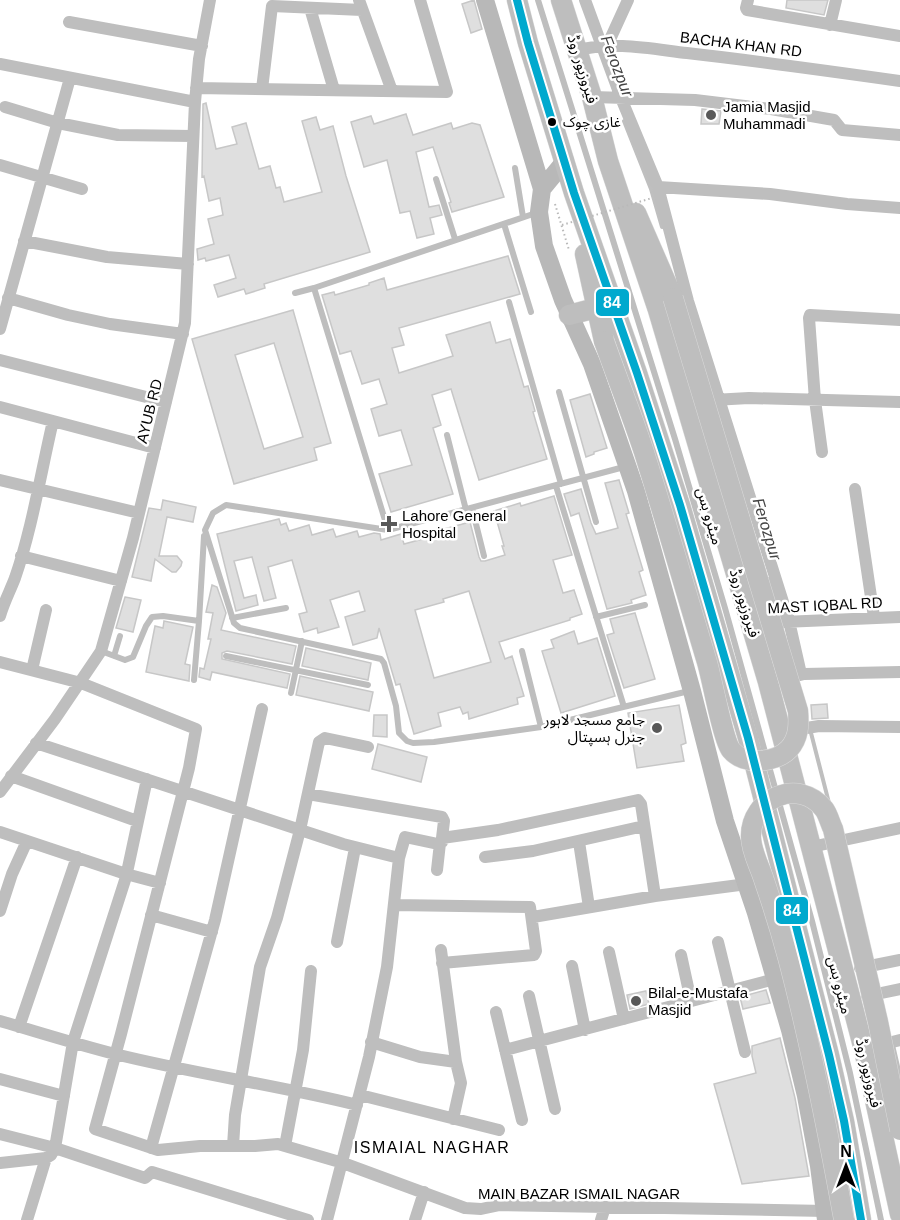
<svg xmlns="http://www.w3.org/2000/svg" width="900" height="1220" font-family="Helvetica,'Noto Sans Arabic',sans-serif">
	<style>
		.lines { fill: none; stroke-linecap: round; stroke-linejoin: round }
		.stream { stroke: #bfbfbf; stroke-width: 4 }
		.building { fill: #dfdfdf; stroke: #c7c7c7; stroke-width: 1.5; fill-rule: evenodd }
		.primary-casing { stroke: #dbdbdb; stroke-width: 21 }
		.path { stroke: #b9b9b9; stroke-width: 2; stroke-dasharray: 1.5 3; stroke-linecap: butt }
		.lane { stroke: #bebebe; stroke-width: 6 }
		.street { stroke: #bebebe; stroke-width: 12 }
		.secondary { stroke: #b8b8b8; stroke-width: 18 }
		.primary { stroke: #bebebe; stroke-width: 20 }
		.primary-bridge-casing { stroke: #dbdbdb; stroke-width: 21; stroke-linecap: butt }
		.path-bridge { stroke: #b9b9b9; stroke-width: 2; stroke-dasharray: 1.5 3; stroke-linecap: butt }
		.primary-bridge { stroke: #bebebe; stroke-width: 20 }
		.bus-1-casing { stroke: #fff; stroke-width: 12 }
		.bus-1 { stroke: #00a9ce; stroke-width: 8 }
		.poi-dot { fill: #595959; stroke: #fff; stroke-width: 2 }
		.bus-dot { fill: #000; stroke: #fff; stroke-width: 2 }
		.labels { text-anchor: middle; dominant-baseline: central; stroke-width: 5; stroke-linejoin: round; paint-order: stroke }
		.bus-label { font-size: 14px; fill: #000; stroke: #fff; text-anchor: start }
		.street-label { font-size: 15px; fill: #000; stroke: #fff }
		.poi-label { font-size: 15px; fill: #000; stroke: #fff; text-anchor: start }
		.water-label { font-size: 16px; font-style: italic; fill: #444; stroke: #fff }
		.neighbourhood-label { font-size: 16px; letter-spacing: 1.5px; fill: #000; stroke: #fff }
		.line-badge { stroke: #fff; stroke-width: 2 }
		.badge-label { font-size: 16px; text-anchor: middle; font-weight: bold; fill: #fff }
	</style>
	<rect width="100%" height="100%" fill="#fff"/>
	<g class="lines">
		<path class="stream" d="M 624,121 L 651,189 L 662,227
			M 769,579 L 782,620
			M 810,729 L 829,803
			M 893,1045 L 900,1075"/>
	</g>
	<path class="building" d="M 474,0 L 482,29 L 471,33 L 462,4 Z
		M 787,0 L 828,0 L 824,15 L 786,8 Z
		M 206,103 L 216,149 L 237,144 L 232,127 L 246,123 L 259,169 L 270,166 L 276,188 L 280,187 L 284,202 L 322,192 L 302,121 L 316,117 L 320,130 L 333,126 L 346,176 L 370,252 L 264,284 L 265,288 L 246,294 L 244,289 L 218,297 L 214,285 L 236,278 L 229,255 L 206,261 L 205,258 L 198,260 L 197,249 L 214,244 L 208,219 L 223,215 L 220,198 L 209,201 L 204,176 L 202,177 L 203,104 Z
		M 702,109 L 721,111 L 719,124 L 701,124 Z
		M 406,114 L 413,135 L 451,123 L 453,129 L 472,123 L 480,125 L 504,197 L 452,212 L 449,203 L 451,202 L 433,147 L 416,152 L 429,207 L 439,205 L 442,215 L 430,218 L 434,234 L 417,238 L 410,211 L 400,213 L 387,160 L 364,167 L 351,122 L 371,116 L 374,124 Z
		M 508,256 L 520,294 L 399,328 L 404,345 L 392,348 L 399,373 L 453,356 L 446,335 L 490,322 L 496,343 L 510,339 L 524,387 L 528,386 L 535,411 L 533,412 L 547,459 L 479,480 L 451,389 L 432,395 L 441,425 L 433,428 L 453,494 L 391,512 L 379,474 L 412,465 L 401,430 L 379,436 L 371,409 L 387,404 L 379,379 L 362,384 L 351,351 L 340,354 L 322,295 L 334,292 L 335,295 L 369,285 L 369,283 L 384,278 L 387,290 Z
		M 293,310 L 331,443 L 314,448 L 317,460 L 234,484 L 192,339 ZM 274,343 L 303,437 L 264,449 L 235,355 Z
		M 590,394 L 607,448 L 594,452 L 594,454 L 586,457 L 570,400 Z
		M 619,480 L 629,513 L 626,514 L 643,570 L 639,572 L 646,595 L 631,600 L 632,603 L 607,609 L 579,513 L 571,516 L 564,494 L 581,489 L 591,523 L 596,534 L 618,528 L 605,483 Z
		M 554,496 L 572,555 L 553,560 L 563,593 L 574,590 L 582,614 L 570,618 L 570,620 L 499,642 L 505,659 L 512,656 L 524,696 L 517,698 L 518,704 L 469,719 L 468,712 L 463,714 L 460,707 L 438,713 L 441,726 L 414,734 L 400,684 L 396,685 L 379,628 L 377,638 L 353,645 L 345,617 L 365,611 L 359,591 L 330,600 L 339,627 L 318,633 L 317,628 L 304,632 L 299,614 L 307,612 L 292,560 L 268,567 L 276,598 L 264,601 L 252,557 L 234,561 L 244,598 L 256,595 L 258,605 L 236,611 L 217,534 L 279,519 L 281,525 L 286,523 L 289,531 L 309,525 L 312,535 L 333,529 L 336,537 L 357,531 L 359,537 L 374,533 L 380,534 L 381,540 L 401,534 L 404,544 L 434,536 L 433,532 L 470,522 L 479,557 L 481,561 L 485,561 L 505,555 L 502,546 L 504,546 L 494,511 L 520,503 L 521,506 ZM 469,591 L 491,662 L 434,678 L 415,610 L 444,602 L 443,599 Z
		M 163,500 L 196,507 L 193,522 L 167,517 L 159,556 L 177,556 L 182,562 L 181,566 L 176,572 L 172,572 L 155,559 L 151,581 L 132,577 L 149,508 L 161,510 Z
		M 212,585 L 217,587 L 226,613 L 221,630 L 296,646 L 292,664 L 227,651 L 222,653 L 222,659 L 290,674 L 287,688 L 212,672 L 210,680 L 199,677 L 200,668 L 204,669 L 211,639 L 208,639 L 213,613 L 206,612 Z
		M 125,597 L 141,600 L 133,632 L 116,628 Z
		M 635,613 L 655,679 L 624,688 L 607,635 L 614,633 L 610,619 Z
		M 164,621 L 193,627 L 185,664 L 190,665 L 189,681 L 146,672 L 155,626 L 163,628 Z
		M 574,631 L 578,644 L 597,638 L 615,696 L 561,713 L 542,651 L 554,648 L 551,640 Z
		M 306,648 L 371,663 L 368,680 L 302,666 Z
		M 300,676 L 373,692 L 369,711 L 296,695 Z
		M 827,704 L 828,718 L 812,719 L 811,705 Z
		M 679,705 L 686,743 L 681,745 L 684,761 L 637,768 L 628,713 Z
		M 374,715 L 387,715 L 387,737 L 373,736 Z
		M 378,744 L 427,757 L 421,782 L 372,769 Z
		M 766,990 L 770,1003 L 743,1009 L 740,997 Z
		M 646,991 L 649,1004 L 630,1009 L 627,995 Z
		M 780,1038 L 795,1098 L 809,1176 L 742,1184 L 714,1084 L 756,1073 L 752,1056 L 752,1046 Z"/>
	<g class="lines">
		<g class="primary-casing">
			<path id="primary" d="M 517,0 L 528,43 L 574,193 L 637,373 L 680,505 L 748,738 L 829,1055 L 844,1121 L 861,1220
				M 561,0 L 592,97 L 608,161 L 658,310 L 768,682 L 864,1050 L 900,1214
				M 636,213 L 673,298
				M 585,254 L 604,341
				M 569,315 L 596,308"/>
		</g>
		<path class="path" d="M 555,204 L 569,250"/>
		<path class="lane" d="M 538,0 L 675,439 L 725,608 L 812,921 L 850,1073 L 881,1220
			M 515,168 L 523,217
			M 436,179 L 455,239
			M 504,224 L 531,312
			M 314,288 L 388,530 L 624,467
			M 295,293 L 314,288 L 536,213
			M 509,302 L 561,484
			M 559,392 L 596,522
			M 447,435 L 466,510
			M 556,486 L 624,707
			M 472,508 L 484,556
			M 388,530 L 226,505 L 213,513 L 205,530 L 234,623 L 240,628 L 381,659 L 384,663 L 396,706 L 399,733 L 407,741 L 413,743 L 434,742 L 541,727 L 689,691
			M 596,617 L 645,605
			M 232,618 L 286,608
			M 101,651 L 125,660 L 133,657 L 146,626 L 152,617 L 163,616 L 199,621 L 204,536
			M 522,651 L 541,727
			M 114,656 L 120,636
			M 226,656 L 368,685
			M 194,680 L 199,621
			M 291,693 L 302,641"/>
		<path class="street" d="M 359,0 L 392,91
			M 585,0 L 621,98 L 658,187 L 688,301 L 789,621 L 801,674
			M 748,0 L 746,8 L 747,10 L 900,36
			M 310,8 L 334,90
			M 69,22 L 202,46
			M 830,25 L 836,0
			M 607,46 L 628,0
			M 578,50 C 612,41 652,49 687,53 C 758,61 829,71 900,81
			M 0,64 L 195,102
			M 196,88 L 447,92 L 420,0
			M 262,89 L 272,6 L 362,10
			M 592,97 L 695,100 L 771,109 L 834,120 L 842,130 L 900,135
			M 5,107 L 58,123 L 118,135 L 193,136
			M 0,165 L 82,189
			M 658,187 L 770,194 L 847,204 L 900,208
			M 24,241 L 107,257 L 188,264
			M 8,298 L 68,315 L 110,324 L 183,334
			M 0,329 L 70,78
			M 0,360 L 166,402
			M 713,400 L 749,398 L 900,402
			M 0,407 L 155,448
			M 822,452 L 815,400 L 809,318 L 810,315 L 900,320
			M 0,480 L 139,513
			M 855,489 L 874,617
			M 21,556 L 121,581
			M 0,616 C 4,602 10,591 15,578 C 32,529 41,472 53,421
			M 783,622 L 900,617
			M 0,662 L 81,683 L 196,729 L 189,768 L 121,1034 L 95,1129 L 158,1150 L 200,1146 L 255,1146 L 278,1144 L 343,1163 L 465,1208 L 481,1209 L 500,1205 L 826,1211
			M 32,670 L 46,610
			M 796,676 L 804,674 L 900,672
			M 794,730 L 819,726 L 900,727
			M 36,743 L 343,844 L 399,858 L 405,837 L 438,844 L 442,842 L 442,838
			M 11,776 L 137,821
			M 0,792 L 55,719 L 101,651 L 133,538 L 185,323 L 195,102 L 199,59 L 210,0
			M 308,794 L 442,817 L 444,821 L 442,838 L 498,830 L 638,800 L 641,804 L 655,896
			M 0,832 L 126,874 L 160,883
			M 579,842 L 589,907
			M 811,847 L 900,828
			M 485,857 L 533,851 L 644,826
			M 437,870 L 440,843
			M 394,905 L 530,907 L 536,951 L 534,955 L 442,963
			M 0,911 L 12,874 L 27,841
			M 151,915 L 212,932
			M 533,917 L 655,896 L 747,884
			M 337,942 L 355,848
			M 718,942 L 745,1052
			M 441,950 L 456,1062 L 461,1083 L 453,1119
			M 609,952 L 624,1019
			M 681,955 L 691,1001
			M 572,966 L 585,1030
			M 860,968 L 900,960
			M 529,996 L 555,1109
			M 867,996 L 900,989
			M 496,1012 L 522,1120
			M 0,1021 C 38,1032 76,1044 115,1054 C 195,1074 277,1085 357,1105
			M 19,1027 L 77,857
			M 371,1042 L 420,1057 L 456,1062
			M 876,1046 L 900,1040
			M 505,1050 L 775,979
			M 0,1079 L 64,1096
			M 360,1095 L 499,1130
			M 0,1134 L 55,1148 L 145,1178 L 152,1172 L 308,1220
			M 233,1146 L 235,1115 L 260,967 L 277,918 L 300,830 L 319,742 L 325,738 L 368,747
			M 285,1146 L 303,1050 L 311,971
			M 151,1148 L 215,920 L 262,709
			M 0,1163 L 46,1158 L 51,1155 L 55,1148 L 73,1042 L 126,877 L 147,779
			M 27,1220 L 46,1158
			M 327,1220 L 369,1057 L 387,967 L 399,858
			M 415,1220 L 424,1192
			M 601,1220 L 605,1207"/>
		<path class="secondary" d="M 485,0 L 542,189
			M 565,161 L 542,189 L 539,212 L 544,246 L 563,300 L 592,364 L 636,491 L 692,691 L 725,821 L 756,913 L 790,1030 L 806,1096 L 819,1166 L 826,1220"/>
		<use href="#primary" class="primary"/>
		<g class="primary-bridge-casing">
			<path id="primary-bridge" d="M 604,341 C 617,378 632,415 644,452 C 666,522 686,592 707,662 C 712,679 723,740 731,750 C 744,766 776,763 789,749 C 799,738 799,725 798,711 L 673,298
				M 844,1220 C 828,1132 811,1045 788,958 C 781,932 773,906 764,880 C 760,867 751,851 751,837 C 750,798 799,777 824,809 C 828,814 830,823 833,829 L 878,1022 L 900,1130"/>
		</g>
		<path class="path-bridge" d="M 562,225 L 652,198"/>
		<use href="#primary-bridge" class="primary-bridge"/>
		<g class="bus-1-casing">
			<path id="bus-1" d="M 517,0 L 528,43 L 574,193 L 637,373 L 680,505 L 748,738 L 829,1055 L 844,1121 L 861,1220"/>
		</g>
		<use href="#bus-1" class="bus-1"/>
	</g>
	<g class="poi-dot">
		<circle cx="711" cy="115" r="6"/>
		<path d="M386 515h6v6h6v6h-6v6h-6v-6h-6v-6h6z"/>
		<circle cx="657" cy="728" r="6"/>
		<circle cx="636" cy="1001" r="6"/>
	</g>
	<circle class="bus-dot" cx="552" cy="122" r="5"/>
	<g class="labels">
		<g class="bus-label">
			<text x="563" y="122">غازی چوک</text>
		</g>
		<g class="street-label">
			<text transform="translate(741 44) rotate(7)">BACHA KHAN RD</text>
			<text transform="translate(583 69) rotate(73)">فیروزپور روڈ</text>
			<text transform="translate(149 411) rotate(-76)">AYUB RD</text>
			<text transform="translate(710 516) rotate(74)">میٹرو بس</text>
			<text transform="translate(745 603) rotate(73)">فیروزپور روڈ</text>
			<text transform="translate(825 605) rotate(-3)">MAST IQBAL RD</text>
			<text transform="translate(840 985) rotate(76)">میٹرو بس</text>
			<text transform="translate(869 1073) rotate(77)">فیروزپور روڈ</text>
			<text x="579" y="1193">MAIN BAZAR ISMAIL NAGAR</text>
		</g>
		<g class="poi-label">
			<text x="723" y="106">Jamia Masjid<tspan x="723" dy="17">Muhammadi</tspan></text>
			<text x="402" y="515">Lahore General<tspan x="402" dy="17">Hospital</tspan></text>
			<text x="645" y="719" text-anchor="end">جامع مسجد لاہور<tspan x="645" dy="17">جنرل ہسپتال</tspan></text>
			<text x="648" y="992">Bilal-e-Mustafa<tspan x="648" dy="17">Masjid</tspan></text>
		</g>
		<g class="water-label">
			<text transform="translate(617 66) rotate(69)">Ferozpur</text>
			<text transform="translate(767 529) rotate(73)">Ferozpur</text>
		</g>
		<g class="neighbourhood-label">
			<text x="432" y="1147">ISMAIAL NAGHAR</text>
		</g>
	</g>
	<g class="line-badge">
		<rect x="595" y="288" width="35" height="29" rx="6" fill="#00a9ce"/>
		<rect x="775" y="896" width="34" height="29" rx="6" fill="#00a9ce"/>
	</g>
	<g class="badge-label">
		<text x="612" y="308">84</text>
		<text x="792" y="916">84</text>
	</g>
	<g transform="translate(846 1166)" stroke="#ffffff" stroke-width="4.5" paint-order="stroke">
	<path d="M0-4.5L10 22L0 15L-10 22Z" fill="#000000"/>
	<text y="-9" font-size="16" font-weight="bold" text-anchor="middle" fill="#000000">N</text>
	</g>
</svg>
